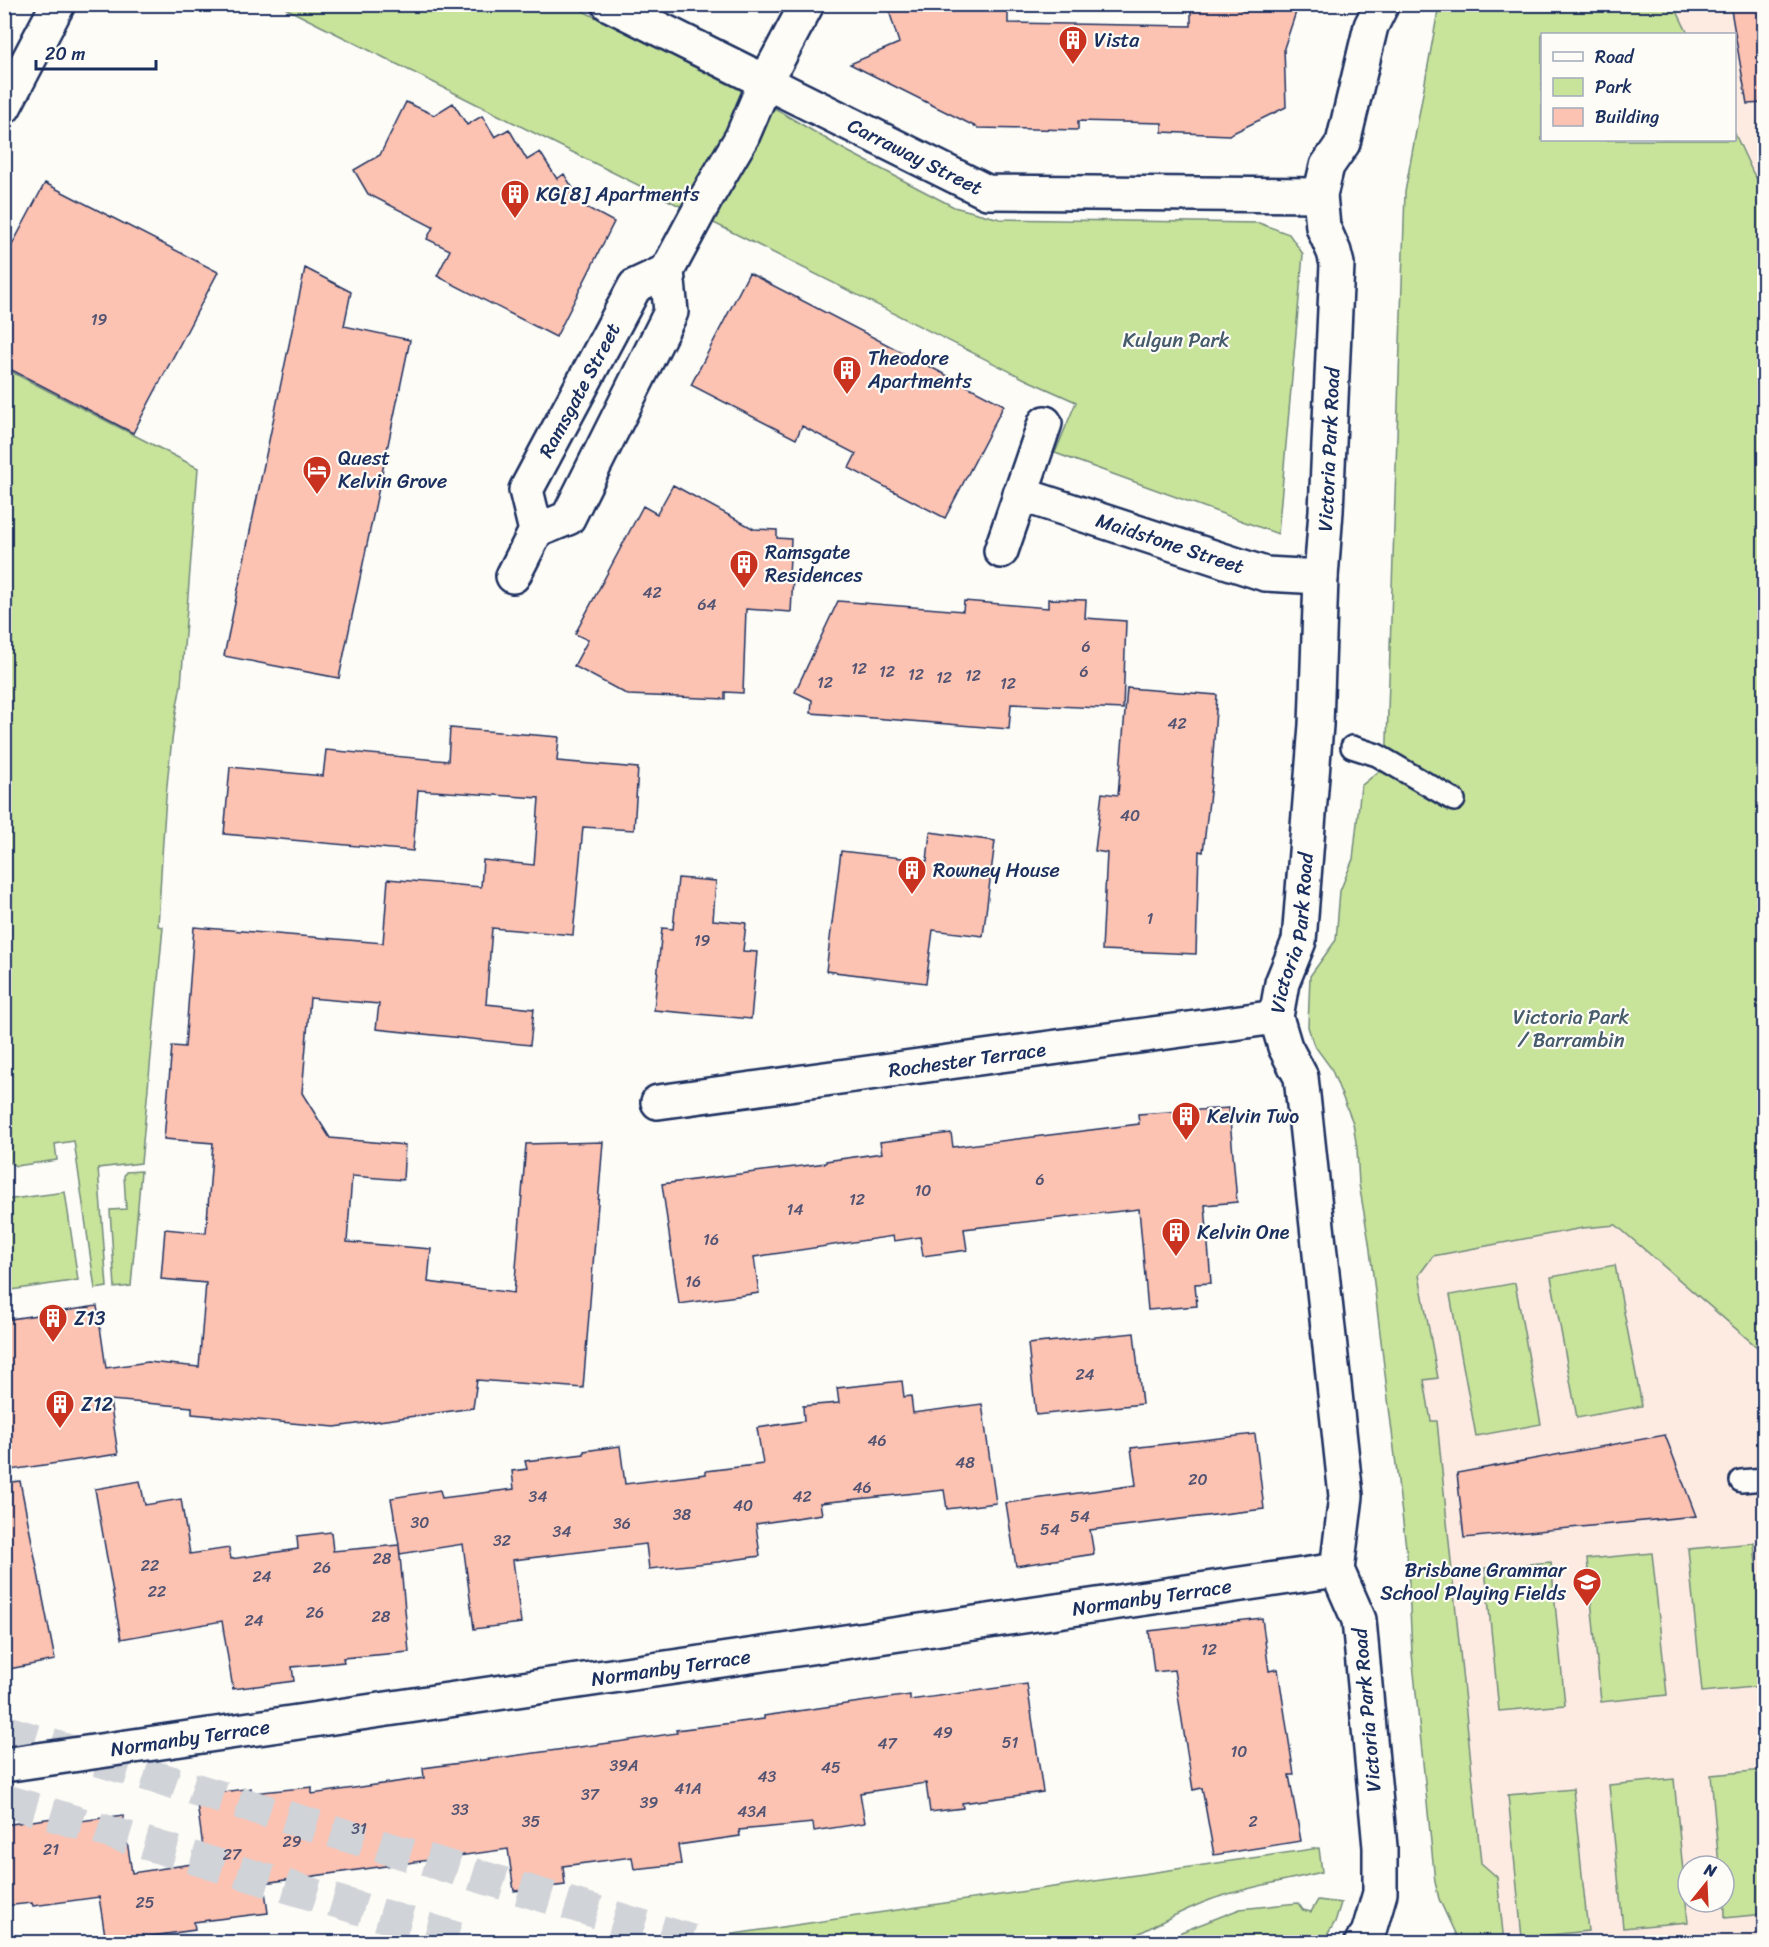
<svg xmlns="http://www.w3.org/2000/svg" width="1769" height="1947" font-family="Sriracha,sans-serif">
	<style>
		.built { fill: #fdebe2; fill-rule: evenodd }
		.green { fill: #c8e39a; stroke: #72897c; stroke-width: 1.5 }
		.building { fill: #fcc2b2; stroke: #1b2f5e; stroke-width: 1.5 }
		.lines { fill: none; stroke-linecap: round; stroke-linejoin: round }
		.motorway-tunnel { stroke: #d0d3d8; stroke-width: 33; stroke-dasharray: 33 16; stroke-linecap: butt }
		.service-casing { stroke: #1b2f5e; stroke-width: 26 }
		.minor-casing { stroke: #1b2f5e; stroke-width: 38 }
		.tertiary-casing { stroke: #1b2f5e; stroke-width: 38 }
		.service { stroke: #fdfcf7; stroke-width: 21 }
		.minor { stroke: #fdfcf7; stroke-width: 33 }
		.tertiary { stroke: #fdfcf7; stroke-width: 33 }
		.labels { text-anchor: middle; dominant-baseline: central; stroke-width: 4.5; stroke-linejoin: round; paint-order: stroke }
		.number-label { font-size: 16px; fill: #535473 }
		.poi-label { font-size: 20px; fill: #1b2f5e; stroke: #fdfcf7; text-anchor: start }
		.street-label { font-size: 20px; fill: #1b2f5e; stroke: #fdfcf7 }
		.park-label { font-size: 20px; fill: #465c6d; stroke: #fdfcf7 }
	</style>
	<rect width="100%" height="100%" fill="#fdfcf7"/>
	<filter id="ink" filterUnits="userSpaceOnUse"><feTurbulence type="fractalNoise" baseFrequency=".0167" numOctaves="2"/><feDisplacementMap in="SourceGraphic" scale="12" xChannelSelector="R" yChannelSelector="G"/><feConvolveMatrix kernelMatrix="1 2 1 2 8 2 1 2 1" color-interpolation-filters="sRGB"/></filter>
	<g filter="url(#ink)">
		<path class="built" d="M 1674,5 L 1764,5 L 1764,189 L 1753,173 L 1735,134 L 1734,34 L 1688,34 Z
			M 1616,1225 L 1764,1353 L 1764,1942 L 1459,1942 L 1439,1899 L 1435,1882 L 1412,1653 L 1408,1564 L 1369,1242 ZM 1688,1866 L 1724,1866 L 1724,1902 L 1688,1902 Z"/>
		<path class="green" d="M 279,5 L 571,5 L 762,101 L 845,150 L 954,207 L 1000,219 L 1259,223 L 1289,234 L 1303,254 L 1278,534 L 1055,453 L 1076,402 L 1027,380 Z
			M 1439,5 L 1674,5 L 1688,34 L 1542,34 L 1542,140 L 1734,140 L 1735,134 L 1753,173 L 1764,189 L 1764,1353 L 1616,1225 L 1583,1228 L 1433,1256 L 1419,1275 L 1438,1378 L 1424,1380 L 1431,1421 L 1437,1421 L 1481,1863 L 1497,1877 L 1504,1942 L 1459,1942 L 1439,1899 L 1435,1882 L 1412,1653 L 1408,1564 L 1369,1242 L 1359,1184 L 1357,1149 L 1353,1123 L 1331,1068 L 1314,1045 L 1308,1027 L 1310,976 L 1336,940 L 1340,891 L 1353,859 L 1361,786 L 1378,772 L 1386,771 L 1405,192 Z
			M 4,368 L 198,468 L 181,685 C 165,764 163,846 158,926 L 163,927 L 141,1163 L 98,1168 L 107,1287 L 95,1289 L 74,1141 L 55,1144 L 57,1160 L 16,1166 L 5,1160 Z
			M 141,1171 L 131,1286 L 115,1288 L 110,1210 L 126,1209 L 124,1176 L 126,1172 Z
			M 65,1192 L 78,1280 L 5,1291 L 5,1200 Z
			M 1615,1265 L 1642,1406 L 1577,1418 L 1551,1277 Z
			M 1515,1283 L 1541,1424 L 1476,1436 L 1450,1295 Z
			M 1754,1543 L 1764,1649 L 1764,1686 L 1702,1692 L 1688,1549 Z
			M 1652,1553 L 1667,1695 L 1601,1702 L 1587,1559 Z
			M 1551,1562 L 1565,1705 L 1499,1711 L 1485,1568 Z
			M 1764,1770 L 1764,1914 L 1725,1918 L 1724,1866 L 1719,1866 L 1711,1775 Z
			M 1674,1779 L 1688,1922 L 1623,1928 L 1609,1785 Z
			M 1573,1789 L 1588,1931 L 1522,1938 L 1508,1795 Z
			M 1319,1848 L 1322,1872 C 1285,1881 1246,1887 1210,1900 C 1180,1911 1151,1927 1123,1942 L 680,1942 Z
			M 1318,1900 L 1341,1903 L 1335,1922 L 1323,1942 L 1179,1942 L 1181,1932 L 1240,1909 L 1298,1903 L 1303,1910 L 1311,1912 Z"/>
		<path class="building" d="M 887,4 L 1008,4 L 1008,23 L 1191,26 L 1191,4 L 1241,4 L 1241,10 L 1297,9 L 1284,48 L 1286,107 L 1229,135 L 1162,132 L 1162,123 L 1078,121 L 1078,130 L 978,128 L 850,64 L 899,43 Z
			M 1730,4 L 1764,4 L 1764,103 L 1747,104 Z
			M 406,102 L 434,115 L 453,103 L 467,125 L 482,116 L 495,137 L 509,129 L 527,160 L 540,152 L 557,179 L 564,174 L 584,206 L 614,222 L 556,337 L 437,276 L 450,250 L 427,239 L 433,227 L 368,194 L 354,170 L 380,155 Z
			M 45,183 L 218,272 L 133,433 L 4,366 L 4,260 Z
			M 305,268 L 351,292 L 344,326 L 410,340 L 339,678 L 224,656 Z
			M 749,273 L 1004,405 L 945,518 L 849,468 L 856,454 L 802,426 L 796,439 L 691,385 Z
			M 673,485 L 754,529 L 777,530 L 777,538 L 791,539 L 789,576 L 793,577 L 791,612 L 746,609 L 743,693 L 725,692 L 725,699 L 628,695 L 574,666 L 588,640 L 575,634 L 643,506 L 657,514 Z
			M 1048,599 L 1086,600 L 1085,618 L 1126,621 L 1123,709 L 1011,704 L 1009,729 L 811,713 L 812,700 L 795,692 L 838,601 L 963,611 L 964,601 L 1048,608 Z
			M 1127,688 L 1217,695 L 1211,784 L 1203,852 L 1199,851 L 1196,954 L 1102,950 L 1107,853 L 1095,851 L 1102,793 L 1118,795 Z
			M 450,728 L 559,737 L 557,761 L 638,768 L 634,830 L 583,827 L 573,935 L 492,928 L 486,1004 L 534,1009 L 530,1045 L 376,1029 L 379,1004 L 310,998 L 302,1093 L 330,1138 L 405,1145 L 403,1180 L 352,1176 L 347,1242 L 431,1249 L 428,1282 L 514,1293 L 526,1144 L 603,1142 L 583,1388 L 477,1380 L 473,1408 L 335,1427 L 192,1414 L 192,1407 L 110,1400 L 118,1454 L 4,1471 L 4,1320 L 97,1306 L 106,1368 L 148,1362 L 199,1367 L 206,1283 L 161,1279 L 165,1229 L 206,1233 L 213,1143 L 164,1139 L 172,1046 L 185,1047 L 194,927 L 383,943 L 388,879 L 481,887 L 483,860 L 534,865 L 539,798 L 418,790 L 413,851 L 224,834 L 230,767 L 323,776 L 326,750 L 448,761 Z
			M 930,832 L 995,841 L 983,936 L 933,930 L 926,983 L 826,971 L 841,851 L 927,861 Z
			M 678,878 L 716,881 L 713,920 L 746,923 L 743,951 L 757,952 L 751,1019 L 654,1010 L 662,928 L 673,929 Z
			M 1229,1108 L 1237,1202 L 1205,1205 L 1211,1283 L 1195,1284 L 1197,1306 L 1148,1310 L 1139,1209 L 964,1229 L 967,1250 L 923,1256 L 920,1237 L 894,1241 L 893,1236 L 754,1257 L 759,1293 L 679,1304 L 662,1184 L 826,1163 L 826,1161 L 882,1153 L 880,1142 L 951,1133 L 953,1147 L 1139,1124 L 1138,1114 Z
			M 1134,1333 L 1142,1404 L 1036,1415 L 1028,1344 Z
			M 902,1381 L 904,1397 L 911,1396 L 913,1413 L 982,1404 L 996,1503 L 947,1509 L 944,1490 L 820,1503 L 822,1514 L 756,1524 L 760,1556 L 718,1562 L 649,1569 L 646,1544 L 513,1560 L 521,1623 L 474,1629 L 463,1544 L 400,1554 L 399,1546 L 409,1652 L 343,1658 L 344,1662 L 292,1667 L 294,1681 L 233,1689 L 222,1621 L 121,1639 L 95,1489 L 140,1481 L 145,1505 L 181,1499 L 190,1554 L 229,1548 L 231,1559 L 298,1549 L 297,1536 L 331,1532 L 333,1551 L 399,1545 L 391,1498 L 440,1490 L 442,1498 L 514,1489 L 512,1471 L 527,1469 L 525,1461 L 584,1454 L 584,1451 L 620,1446 L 625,1484 L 706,1474 L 706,1471 L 763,1464 L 757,1428 L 804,1421 L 803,1406 L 839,1403 L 837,1388 Z
			M 1255,1434 L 1264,1509 L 1090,1530 L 1094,1554 L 1016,1566 L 1006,1503 L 1136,1485 L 1131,1448 Z
			M 1665,1435 L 1696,1516 L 1464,1538 L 1457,1473 Z
			M 20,1481 L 55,1660 L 4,1670 L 4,1483 Z
			M 1262,1618 L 1269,1671 L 1278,1669 L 1294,1775 L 1289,1775 L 1301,1841 L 1214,1855 L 1202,1788 L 1193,1790 L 1174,1670 L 1154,1672 L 1149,1631 Z
			M 1027,1684 L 1043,1792 L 962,1803 L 963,1808 L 930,1812 L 926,1783 L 860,1793 L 865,1823 L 814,1831 L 813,1823 L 739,1830 L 740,1836 L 678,1845 L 681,1864 L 634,1869 L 632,1857 L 563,1866 L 565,1885 L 514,1891 L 508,1849 L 264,1883 L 268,1913 L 194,1922 L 195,1930 L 109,1942 L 106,1942 L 99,1897 L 33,1906 L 32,1903 L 4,1906 L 4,1825 L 74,1815 L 74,1822 L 123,1815 L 132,1873 L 205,1862 L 196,1796 L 251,1788 L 252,1793 L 312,1787 L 312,1794 L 424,1778 L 423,1768 L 617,1742 L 677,1733 L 676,1730 L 764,1719 L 764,1716 L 846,1704 L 910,1695 L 910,1700 Z"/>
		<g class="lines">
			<path class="motorway-tunnel" d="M 4,1731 L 695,1942
				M 4,1800 L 469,1942"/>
			<g class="service-casing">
				<path id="service" d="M 1352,747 L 1377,755 L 1454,800
					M 1741,1481 L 1764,1479"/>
			</g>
			<g class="minor-casing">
				<g id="minor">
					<path id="s1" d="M 609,4 L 987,192 L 1320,195"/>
					<path id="s2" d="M 1020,494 L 1265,574 L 1321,577"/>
					<path d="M 536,531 L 568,518 L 671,312 L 667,271 L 705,200 L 742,137 L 765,83 L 807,4"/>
					<path d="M 1001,551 L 1045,423"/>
					<path id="s3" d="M 513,576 L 536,531 L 526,490 L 635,286 L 667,271"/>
					<path id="s4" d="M 658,1102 L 1276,1017"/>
					<path id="s5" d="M 4,1765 L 1337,1570"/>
					<path id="s6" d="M 1362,1942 L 1368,1934 L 1380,1893 L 1380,1847 L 1359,1620 L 1337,1570 L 1346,1496 L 1301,1077 L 1285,1047 L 1276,1017 L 1282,983 L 1299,941 L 1316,725 L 1321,577 L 1326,511 L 1337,264 L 1334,252 L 1323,227 L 1320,195 L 1327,166 L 1343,143 L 1371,26 L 1382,4"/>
				</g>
			</g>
			<g class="tertiary-casing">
				<path id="tertiary" d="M 4,107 L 58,4"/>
			</g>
			<use href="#service" class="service"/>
			<use href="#minor" class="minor"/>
			<use href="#tertiary" class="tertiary"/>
		</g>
	</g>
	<defs>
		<g id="building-pin" transform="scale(1.5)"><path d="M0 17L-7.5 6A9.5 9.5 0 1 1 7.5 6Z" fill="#c8321e" stroke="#fdfcf7"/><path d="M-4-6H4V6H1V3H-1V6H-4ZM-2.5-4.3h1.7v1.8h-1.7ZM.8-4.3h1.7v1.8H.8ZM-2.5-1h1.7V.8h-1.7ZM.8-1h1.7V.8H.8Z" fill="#fff"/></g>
		<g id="hotel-pin" transform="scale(1.5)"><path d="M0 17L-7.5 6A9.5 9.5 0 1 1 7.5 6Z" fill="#c8321e" stroke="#fdfcf7"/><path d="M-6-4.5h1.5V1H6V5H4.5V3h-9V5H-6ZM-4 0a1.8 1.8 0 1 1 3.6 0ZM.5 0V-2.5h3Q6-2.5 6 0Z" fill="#fff"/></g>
		<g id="school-pin" transform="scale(1.5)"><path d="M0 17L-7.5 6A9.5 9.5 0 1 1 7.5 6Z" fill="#c8321e" stroke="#fdfcf7"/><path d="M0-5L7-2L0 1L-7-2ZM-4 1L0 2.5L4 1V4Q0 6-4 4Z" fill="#fff"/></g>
	</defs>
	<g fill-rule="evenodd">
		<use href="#building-pin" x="1073" y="40"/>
		<use href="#building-pin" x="515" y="194"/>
		<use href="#building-pin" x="847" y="370"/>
		<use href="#hotel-pin" x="317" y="470"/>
		<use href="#building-pin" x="744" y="564"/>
		<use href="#building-pin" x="912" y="870"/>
		<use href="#building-pin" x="1186" y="1116"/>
		<use href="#building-pin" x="1176" y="1232"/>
		<use href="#building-pin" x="53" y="1318"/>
		<use href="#building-pin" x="60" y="1404"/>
		<use href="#school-pin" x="1587" y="1582"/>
	</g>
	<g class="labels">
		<g class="number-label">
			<text x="99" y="319">19</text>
			<text x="652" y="592">42</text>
			<text x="707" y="604">64</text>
			<text x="1086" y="646">6</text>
			<text x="859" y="668">12</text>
			<text x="887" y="671">12</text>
			<text x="1084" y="671">6</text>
			<text x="916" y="674">12</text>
			<text x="973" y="675">12</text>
			<text x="944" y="677">12</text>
			<text x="825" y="682">12</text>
			<text x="1008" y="683">12</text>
			<text x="1177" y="723">42</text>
			<text x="1130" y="815">40</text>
			<text x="1150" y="918">1</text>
			<text x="702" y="940">19</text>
			<text x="1040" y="1179">6</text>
			<text x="923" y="1190">10</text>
			<text x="857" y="1199">12</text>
			<text x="795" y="1209">14</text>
			<text x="711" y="1239">16</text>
			<text x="693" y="1281">16</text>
			<text x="1085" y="1374">24</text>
			<text x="877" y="1440">46</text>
			<text x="965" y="1462">48</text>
			<text x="1198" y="1479">20</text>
			<text x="862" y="1487">46</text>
			<text x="538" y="1496">34</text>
			<text x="802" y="1496">42</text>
			<text x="743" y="1505">40</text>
			<text x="682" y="1514">38</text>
			<text x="1080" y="1516">54</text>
			<text x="420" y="1522">30</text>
			<text x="622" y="1523">36</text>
			<text x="1050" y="1529">54</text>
			<text x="562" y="1531">34</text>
			<text x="502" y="1540">32</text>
			<text x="382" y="1558">28</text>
			<text x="150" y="1565">22</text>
			<text x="322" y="1567">26</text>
			<text x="262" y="1576">24</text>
			<text x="157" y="1591">22</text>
			<text x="315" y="1612">26</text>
			<text x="381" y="1616">28</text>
			<text x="254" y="1620">24</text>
			<text x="1209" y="1649">12</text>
			<text x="943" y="1732">49</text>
			<text x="1010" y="1742">51</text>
			<text x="887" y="1743">47</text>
			<text x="1239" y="1751">10</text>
			<text x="624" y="1765">39A</text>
			<text x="831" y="1767">45</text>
			<text x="767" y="1776">43</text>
			<text x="688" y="1788">41A</text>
			<text x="590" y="1794">37</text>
			<text x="649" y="1802">39</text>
			<text x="460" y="1809">33</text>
			<text x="752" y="1811">43A</text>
			<text x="531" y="1821">35</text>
			<text x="1253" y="1821">2</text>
			<text x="359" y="1828">31</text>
			<text x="292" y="1841">29</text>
			<text x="51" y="1849">21</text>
			<text x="232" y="1854">27</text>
			<text x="145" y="1902">25</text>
		</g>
		<g class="poi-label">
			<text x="1094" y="40">Vista</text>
			<text x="536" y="194">KG[8] Apartments</text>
			<text x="868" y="358">Theodore<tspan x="868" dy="23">Apartments</tspan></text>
			<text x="338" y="458">Quest<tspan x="338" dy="23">Kelvin Grove</tspan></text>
			<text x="765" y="552">Ramsgate<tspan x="765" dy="23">Residences</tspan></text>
			<text x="933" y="870">Rowney House</text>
			<text x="1207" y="1116">Kelvin Two</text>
			<text x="1197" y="1232">Kelvin One</text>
			<text x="74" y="1318">Z13</text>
			<text x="81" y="1404">Z12</text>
			<text x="1566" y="1570" text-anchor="end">Brisbane Grammar<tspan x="1566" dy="23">School Playing Fields</tspan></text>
		</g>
		<g class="street-label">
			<text stroke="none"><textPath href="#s1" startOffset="342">Carraway Street</textPath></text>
			<text stroke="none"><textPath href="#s3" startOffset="206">Ramsgate Street</textPath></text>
			<text stroke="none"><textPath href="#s6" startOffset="1515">Victoria Park Road</textPath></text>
			<text stroke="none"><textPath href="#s2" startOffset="158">Maidstone Street</textPath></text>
			<text stroke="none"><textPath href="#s6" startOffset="1029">Victoria Park Road</textPath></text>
			<text stroke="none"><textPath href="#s4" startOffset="312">Rochester Terrace</textPath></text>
			<text stroke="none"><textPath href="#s5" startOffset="1160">Normanby Terrace</textPath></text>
			<text stroke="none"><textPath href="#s5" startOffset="674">Normanby Terrace</textPath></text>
			<text transform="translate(1367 1710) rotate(-95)">Victoria Park Road</text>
			<text stroke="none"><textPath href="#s5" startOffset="188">Normanby Terrace</textPath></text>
		</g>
		<g class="park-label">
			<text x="1176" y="340">Kulgun Park</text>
			<text x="1571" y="1017">Victoria Park<tspan x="1571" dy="23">/ Barrambin</tspan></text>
		</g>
	</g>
	<rect width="1769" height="1947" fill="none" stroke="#fdfcf7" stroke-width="24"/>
	<rect x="12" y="12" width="1745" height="1923" fill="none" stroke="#1b2f5e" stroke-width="2" filter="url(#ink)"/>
	<rect x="1541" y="33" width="195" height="108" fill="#fdfcf7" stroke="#a3aaba" stroke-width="1.5"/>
	<rect x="1553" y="52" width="30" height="9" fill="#fdfcf7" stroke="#a3aaba" stroke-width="1.5"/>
	<text x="1595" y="63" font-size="18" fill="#1b2f5e">Road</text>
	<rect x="1553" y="78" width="30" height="18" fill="#c8e39a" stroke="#a3aaba" stroke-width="1.5"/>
	<text x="1595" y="93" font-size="18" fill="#1b2f5e">Park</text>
	<rect x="1553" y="108" width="30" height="18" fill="#fcc2b2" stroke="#a3aaba" stroke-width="1.5"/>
	<text x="1595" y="123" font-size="18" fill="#1b2f5e">Building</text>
	<g transform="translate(1706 1884) rotate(18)"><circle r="28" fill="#fdfcf7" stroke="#a3aaba" stroke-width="1.5"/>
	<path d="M0-4.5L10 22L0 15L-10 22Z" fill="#c8321e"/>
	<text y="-9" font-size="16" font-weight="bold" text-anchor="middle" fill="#1b2f5e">N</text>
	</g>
	<path d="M36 60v9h120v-9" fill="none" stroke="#1b2f5e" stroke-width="3"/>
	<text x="45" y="60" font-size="18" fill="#1b2f5e" stroke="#fdfcf7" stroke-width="4.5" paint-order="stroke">20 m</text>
</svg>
